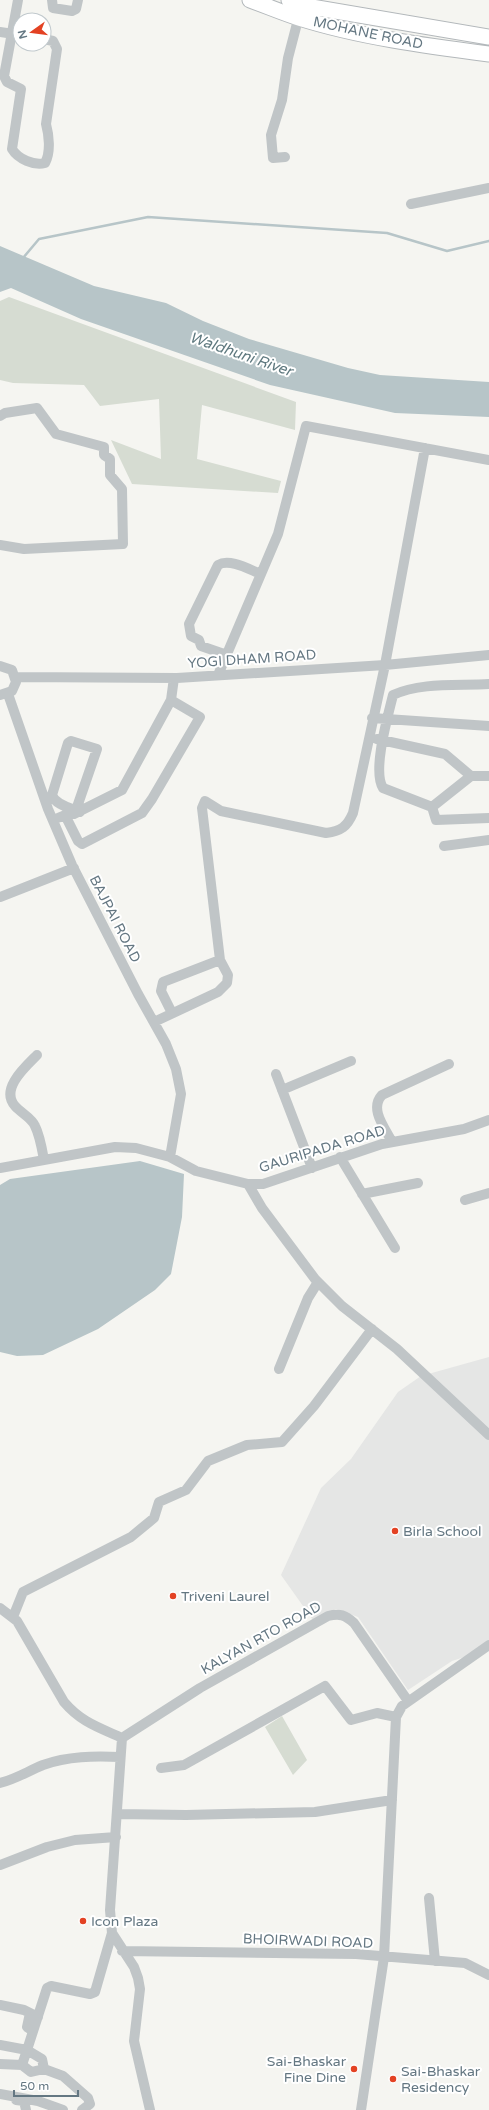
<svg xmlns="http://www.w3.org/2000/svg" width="489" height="2110" font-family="'Varela Round',sans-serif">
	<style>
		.built { fill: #e5e6e5 }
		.green { fill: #d6dcd2 }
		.water { fill: #b7c5c8 }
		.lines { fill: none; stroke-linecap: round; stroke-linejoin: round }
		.stream { stroke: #b7c5c8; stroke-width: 2.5 }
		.primary-casing { stroke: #b3b8bb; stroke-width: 17 }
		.street { stroke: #c0c5c7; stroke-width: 10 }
		.primary { stroke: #fff; stroke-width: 15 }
		.poi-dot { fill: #e34223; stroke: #fff; stroke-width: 1.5 }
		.labels { text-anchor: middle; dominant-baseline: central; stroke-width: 4; stroke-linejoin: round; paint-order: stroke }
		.street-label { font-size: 14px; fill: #647782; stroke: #fff }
		.poi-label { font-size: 14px; fill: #647782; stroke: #fff; text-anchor: start }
		.water-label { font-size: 15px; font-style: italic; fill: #5f797f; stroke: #fff }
	</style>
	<rect width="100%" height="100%" fill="#f5f5f1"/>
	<path class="built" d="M 489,1357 L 489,1649 L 452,1661 L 408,1690 L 358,1617 L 336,1609 L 313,1620 L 281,1575 L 321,1488 L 351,1459 L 398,1392 L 421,1376 Z"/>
	<path class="green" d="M 9,297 L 296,402 L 295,430 L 202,405 L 197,459 L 281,481 L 278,493 L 132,484 L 111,440 L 161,459 L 159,399 L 100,406 L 84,385 L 13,383 L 0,380 L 0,301 Z
		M 282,1716 L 307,1760 L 293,1775 L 265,1727 Z"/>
	<path class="water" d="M 0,246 L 94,286 L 166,303 L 203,321 L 249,339 L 348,368 L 380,375 L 489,382 L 489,417 L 395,413 L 270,385 L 81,319 L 11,288 L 0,292 Z
		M 140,1161 L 184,1174 L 182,1217 L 171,1274 L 155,1290 L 98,1329 L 43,1355 L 17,1356 L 0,1352 L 0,1185 L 10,1179 Z"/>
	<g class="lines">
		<path class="stream" d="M 23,258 L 39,239 L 148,217 L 387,233 L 447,251 L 489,241"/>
		<g class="primary-casing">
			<path id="primary" d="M 250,0 C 267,6 283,13 299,18 C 359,37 427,46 489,54
				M 289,0 L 312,7 L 489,37"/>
		</g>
		<path class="street" d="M 18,0 L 4,76 L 7,82 L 21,89 L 12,149 C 18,159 34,166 45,163 C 51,152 49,135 46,124 L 57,49 L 53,41 L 44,39
			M 52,0 L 53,8 L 72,11 L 76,9 L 78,0
			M 0,32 L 20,35
			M 285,157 L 273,158 L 271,135 L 282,100 L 288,58 L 300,12
			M 411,204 L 489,188
			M 0,416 L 5,413 L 37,408 L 56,434 L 104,447 L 104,455 L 110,459 L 110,475 L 122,489 L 123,544 L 24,549 L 0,545
			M 227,655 L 201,646 L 199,640 L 191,636 L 189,624 L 218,565 C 230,558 250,570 261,574
			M 0,666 L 12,670 L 16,682 L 12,691 L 0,695
			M 218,675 L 278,534 L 306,426 L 489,460
			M 16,677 L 177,678 L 385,665 L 489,655
			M 8,694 L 48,809 L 72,865 L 138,994 L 166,1044 L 176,1069 L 181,1094 L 170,1157
			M 372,718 L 489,726
			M 377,739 L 445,754 L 471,776 L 489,776
			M 471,776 L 432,807 L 436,820 L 489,818
			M 432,807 L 383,788 C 372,771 388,716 393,695 C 421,682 458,686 489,684
			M 76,810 L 97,749 L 71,741 L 68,743 L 52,795 C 55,805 71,808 80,812
			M 74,814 L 122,790 L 171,700
			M 53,820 L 65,815 L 78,841 L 82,844 L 142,813 L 152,799 L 200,717 L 171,700 L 174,678
			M 444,846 L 489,840
			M 0,897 L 74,868
			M 172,1013 L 161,991 L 163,982 L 220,960
			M 154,1022 L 218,992 L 227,983 L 228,975 L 220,960 L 202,808 L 205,801 L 221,811 L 326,833 C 341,831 347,827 353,813 L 385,665 L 425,448
			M 37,1055 C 25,1067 0,1089 15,1106 C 21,1113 32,1118 35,1126 C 40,1136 42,1149 44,1160
			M 276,1074 L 312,1168
			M 282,1090 L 351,1061
			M 392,1142 C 385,1128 369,1109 382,1095 L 449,1064
			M 340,1157 L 395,1248
			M 0,1168 L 115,1147 L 136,1148 L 170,1157 L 196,1171 L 248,1184 L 263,1184 L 382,1144 L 464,1129 L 489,1120
			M 248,1184 L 262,1208 L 315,1279 L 342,1306 L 397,1349 L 489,1435
			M 362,1194 L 418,1183
			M 465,1200 L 489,1193
			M 279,1369 L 308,1298 L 318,1282
			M 0,1608 L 17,1621 L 64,1702 C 81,1722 98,1727 122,1738
			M 13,1617 L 23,1592 L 131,1537 L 154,1518 L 159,1502 L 186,1490 L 208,1461 L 247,1445 L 282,1442 L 314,1406 L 372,1329
			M 122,1738 L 110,1910 L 112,1933 L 134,1967 L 138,1978 L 140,1989 L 134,2041 L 150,2110
			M 122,1738 L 200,1688 L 328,1616 C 340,1613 345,1615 354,1623 L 408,1701
			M 161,1768 L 184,1765 L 325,1686 L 351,1720 L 377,1713 L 396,1717
			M 0,1783 C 16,1779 28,1771 43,1765 C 68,1756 94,1756 120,1757
			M 117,1814 L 186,1815 L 315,1812 L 392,1800
			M 0,1865 L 47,1847 L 75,1840 L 116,1837
			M 429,1898 L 435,1961
			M 122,1951 L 356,1954 L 465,1963 L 489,1975
			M 0,2005 L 24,2010 L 38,2017
			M 30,2013 L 27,2027 L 33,2031
			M 0,2045 L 27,2050 L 47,1988 L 51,1986 L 90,1994 L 95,1992 L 112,1933
			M 0,2064 L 22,2065 L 27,2050 L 42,2059 L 44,2069 L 63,2076 L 88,2098 L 90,2104 L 82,2110
			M 22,2065 L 31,2072 L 44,2069
			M 0,2094 L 38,2101 L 63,2110
			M 16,2100 L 24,2101 L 26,2110
			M 361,2110 L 384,1957 L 396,1717 L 402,1706 L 489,1645"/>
		<use href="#primary" class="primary"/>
	</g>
	<g class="poi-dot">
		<circle cx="395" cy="1531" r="4"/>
		<circle cx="173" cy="1596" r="4"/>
		<circle cx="83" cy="1921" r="4"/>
		<circle cx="354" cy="2069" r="4"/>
		<circle cx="393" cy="2079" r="4"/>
	</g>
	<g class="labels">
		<g class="street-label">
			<text transform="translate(368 33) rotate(12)">MOHANE ROAD</text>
			<text transform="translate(252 659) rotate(-4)">YOGI DHAM ROAD</text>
			<text transform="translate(115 919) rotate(63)">BAJPAI ROAD</text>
			<text transform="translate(322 1149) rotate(-17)">GAURIPADA ROAD</text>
			<text transform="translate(261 1638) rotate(-29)">KALYAN RTO ROAD</text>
			<text transform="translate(308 1941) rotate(2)">BHOIRWADI ROAD</text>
		</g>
		<g class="poi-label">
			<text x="403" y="1531">Birla School</text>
			<text x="181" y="1596">Triveni Laurel</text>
			<text x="91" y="1921">Icon Plaza</text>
			<text x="346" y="2061" text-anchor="end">Sai-Bhaskar<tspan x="346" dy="16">Fine Dine</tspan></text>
			<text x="401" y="2071">Sai-Bhaskar<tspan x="401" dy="16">Residency</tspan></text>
		</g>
		<g class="water-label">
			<text transform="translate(241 354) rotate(19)">Waldhuni River</text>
		</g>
	</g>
	<g transform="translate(32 32) rotate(256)"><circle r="19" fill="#ffffff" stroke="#c1c9cd"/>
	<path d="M0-3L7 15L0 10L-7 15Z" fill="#e34223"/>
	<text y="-6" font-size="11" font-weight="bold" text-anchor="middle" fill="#647782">N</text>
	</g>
	<path d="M14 2090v6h64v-6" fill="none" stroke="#647782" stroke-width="2"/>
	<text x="20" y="2090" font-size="12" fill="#647782" stroke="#ffffff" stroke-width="3" paint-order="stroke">50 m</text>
</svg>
